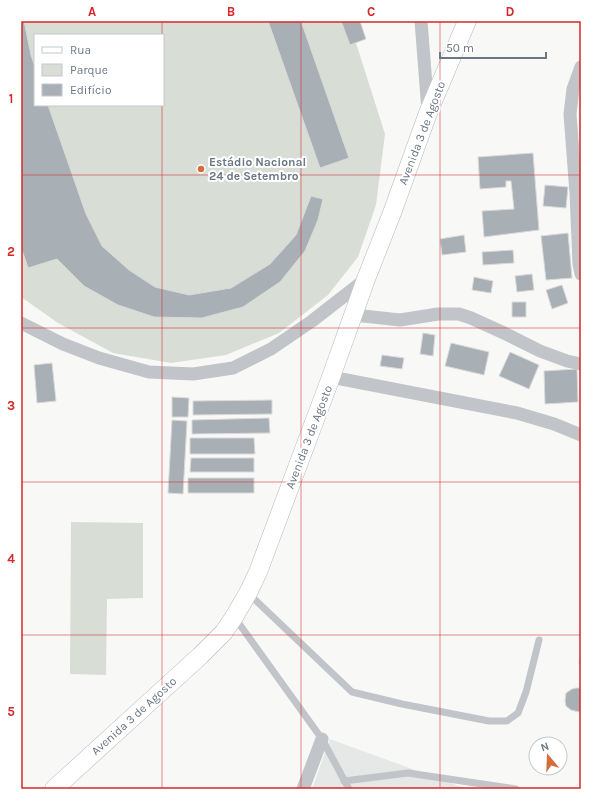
<svg xmlns="http://www.w3.org/2000/svg" width="602" height="810" font-family="Karla,sans-serif">
	<style>
		.built { fill: #e6e8e7 }
		.green { fill: #d8ddd6; fill-rule: evenodd }
		.building { fill: #a8afb5; stroke: #dadad9 }
		.lines { fill: none; stroke-linecap: round; stroke-linejoin: round }
		.secondary-casing { stroke: #b3b8bd; stroke-width: 19 }
		.lane { stroke: #c1c4c8; stroke-width: 7 }
		.street { stroke: #c1c4c8; stroke-width: 13 }
		.secondary { stroke: #fff; stroke-width: 18 }
		.grid { fill: none; stroke: #d62828; stroke-width: 1; stroke-opacity: 0.55 }
		.poi-dot { fill: #d46c3b; stroke: #fff; stroke-width: 1.5 }
		.labels { text-anchor: middle; dominant-baseline: central; stroke-width: 4; stroke-linejoin: round; paint-order: stroke }
		.street-label { font-size: 12px; fill: #6b7785; stroke: #fff }
		.poi-label { font-size: 12px; font-weight: bold; fill: #6b7785; stroke: #fff; text-anchor: start }
		.neatline { fill: none; stroke: #d62828; stroke-width: 1.5 }
		.grid-label { font-size: 13px; text-anchor: middle; font-weight: bold; fill: #d62828 }
	</style>
	<rect width="100%" height="100%" fill="#f8f9f7"/>
	<path class="built" d="M 330,739 L 467,789 L 312,789 Z"/>
	<path class="green" d="M 21,21 L 341,21 L 350,45 L 356,43 L 385,134 L 376,205 L 358,257 L 328,295 L 279,333 L 226,355 L 171,363 L 113,353 L 58,323 L 21,297 ZM 35,35 L 163,35 L 163,105 L 35,105 Z
		M 71,522 L 143,523 L 143,598 L 107,599 L 106,675 L 70,674 Z"/>
	<path class="building" d="M 21,21 L 24,21 L 31,55 L 35,67 L 35,105 L 48,105 L 86,214 L 102,246 L 129,270 L 155,287 L 189,295 L 231,288 L 270,264 L 296,235 L 311,196 L 323,199 L 318,220 L 305,251 L 280,282 L 243,307 L 202,318 L 154,317 L 118,305 L 84,286 L 57,259 L 28,268 L 21,247 Z
		M 268,21 L 301,21 L 349,158 L 320,168 Z
		M 341,21 L 360,21 L 366,39 L 350,45 Z
		M 533,153 L 539,230 L 484,237 L 482,211 L 514,209 L 511,181 L 506,181 L 506,187 L 480,189 L 478,157 Z
		M 545,185 L 568,187 L 566,208 L 543,206 Z
		M 568,233 L 572,278 L 546,280 L 541,236 Z
		M 464,235 L 466,252 L 442,255 L 440,239 Z
		M 513,250 L 514,263 L 483,265 L 482,252 Z
		M 532,274 L 534,290 L 517,292 L 515,276 Z
		M 474,277 L 493,281 L 491,293 L 472,290 Z
		M 562,285 L 568,303 L 552,309 L 546,290 Z
		M 512,302 L 526,302 L 526,317 L 512,317 Z
		M 423,333 L 435,335 L 433,356 L 420,354 Z
		M 451,343 L 489,352 L 484,375 L 445,366 Z
		M 510,352 L 539,365 L 529,389 L 499,376 Z
		M 382,355 L 404,358 L 402,369 L 380,366 Z
		M 52,363 L 56,401 L 37,403 L 34,365 Z
		M 577,369 L 578,402 L 545,404 L 544,371 Z
		M 172,397 L 189,398 L 188,417 L 172,417 Z
		M 272,400 L 272,414 L 193,415 L 193,401 Z
		M 269,418 L 270,433 L 192,434 L 192,420 Z
		M 172,420 L 187,421 L 183,494 L 168,493 Z
		M 190,438 L 254,438 L 255,454 L 190,454 Z
		M 191,458 L 254,458 L 254,472 L 190,472 Z
		M 188,478 L 254,478 L 254,493 L 188,493 Z
		M 581,653 L 581,668 L 579,663 Z
		M 576,688 L 581,688 L 581,711 L 579,712 L 571,710 L 566,706 L 565,701 L 566,693 L 572,689 Z"/>
	<g class="lines">
		<g class="secondary-casing">
			<path id="secondary" d="M 54,789 L 200,656 L 224,632 L 234,617 L 248,593 L 258,572 L 331,377 L 366,279 L 392,213 L 428,113 L 467,21"/>
		</g>
		<path class="lane" d="M 248,593 L 352,692 L 402,704 L 489,721 L 507,721 L 518,713 L 526,692 L 539,640
			M 235,618 L 322,739 L 349,789
			M 344,781 L 408,773 L 516,789"/>
		<path class="street" d="M 421,21 L 428,111
			M 581,67 L 573,89 L 570,114 L 576,193 L 579,264 L 581,274
			M 354,315 L 400,320 L 438,314 L 459,314 L 471,318 L 504,333 L 540,351 L 567,361 L 581,364
			M 21,323 L 63,344 L 99,358 L 149,372 L 193,374 L 233,368 L 271,349 L 312,321 L 366,279
			M 331,377 L 517,413 L 554,424 L 581,435
			M 303,789 L 322,739"/>
		<use href="#secondary" class="secondary"/>
	</g>
	<path class="grid" d="M 162,21 L 162,35M 301,21 L 301,789M 440,21 L 440,789M 162,105 L 162,789M 21,175 L 581,175M 21,328 L 581,328M 21,482 L 581,482M 21,635 L 581,635"/>
	<circle class="poi-dot" cx="201" cy="169" r="4"/>
	<g class="labels">
		<g class="street-label">
			<text transform="translate(422 133) rotate(-69)">Avenida 3 de Agosto</text>
			<text transform="translate(309 437) rotate(-69)">Avenida 3 de Agosto</text>
			<text transform="translate(134 716) rotate(-42)">Avenida 3 de Agosto</text>
		</g>
		<g class="poi-label">
			<text x="209" y="162">Estádio Nacional<tspan x="209" dy="14">24 de Setembro</tspan></text>
		</g>
	</g>
	<rect width="602" height="810" fill="none" stroke="#ffffff" stroke-width="44"/>
	<rect x="34" y="34" width="130" height="72" fill="#ffffff" stroke="#c4c9ce"/>
	<rect x="42" y="47" width="20" height="6" fill="#ffffff" stroke="#c4c9ce"/>
	<text x="70" y="54" font-size="12" fill="#6b7785">Rua</text>
	<rect x="42" y="64" width="20" height="12" fill="#d8ddd6" stroke="#c4c9ce"/>
	<text x="70" y="74" font-size="12" fill="#6b7785">Parque</text>
	<rect x="42" y="84" width="20" height="12" fill="#a8afb5" stroke="#c4c9ce"/>
	<text x="70" y="94" font-size="12" fill="#6b7785">Edifício</text>
	<g transform="translate(548 756) rotate(341)"><circle r="19" fill="#ffffff" stroke="#c4c9ce"/>
	<path d="M0-3L7 15L0 10L-7 15Z" fill="#d46c3b"/>
	<text y="-6" font-size="11" font-weight="bold" text-anchor="middle" fill="#6b7785">N</text>
	</g>
	<path d="M440 52v6h106v-6" fill="none" stroke="#6b7785" stroke-width="2"/>
	<text x="446" y="52" font-size="12" fill="#6b7785" stroke="#ffffff" stroke-width="3" paint-order="stroke">50 m</text>
	<rect x="22" y="22" width="558" height="766" class="neatline"/>
	<g class="grid-label">
		<text x="92" y="16">A</text>
		<text x="231" y="16">B</text>
		<text x="371" y="16">C</text>
		<text x="510" y="16">D</text>
		<text x="11" y="103">1</text>
		<text x="11" y="256">2</text>
		<text x="11" y="410">3</text>
		<text x="11" y="563">4</text>
		<text x="11" y="716">5</text>
	</g>
</svg>
